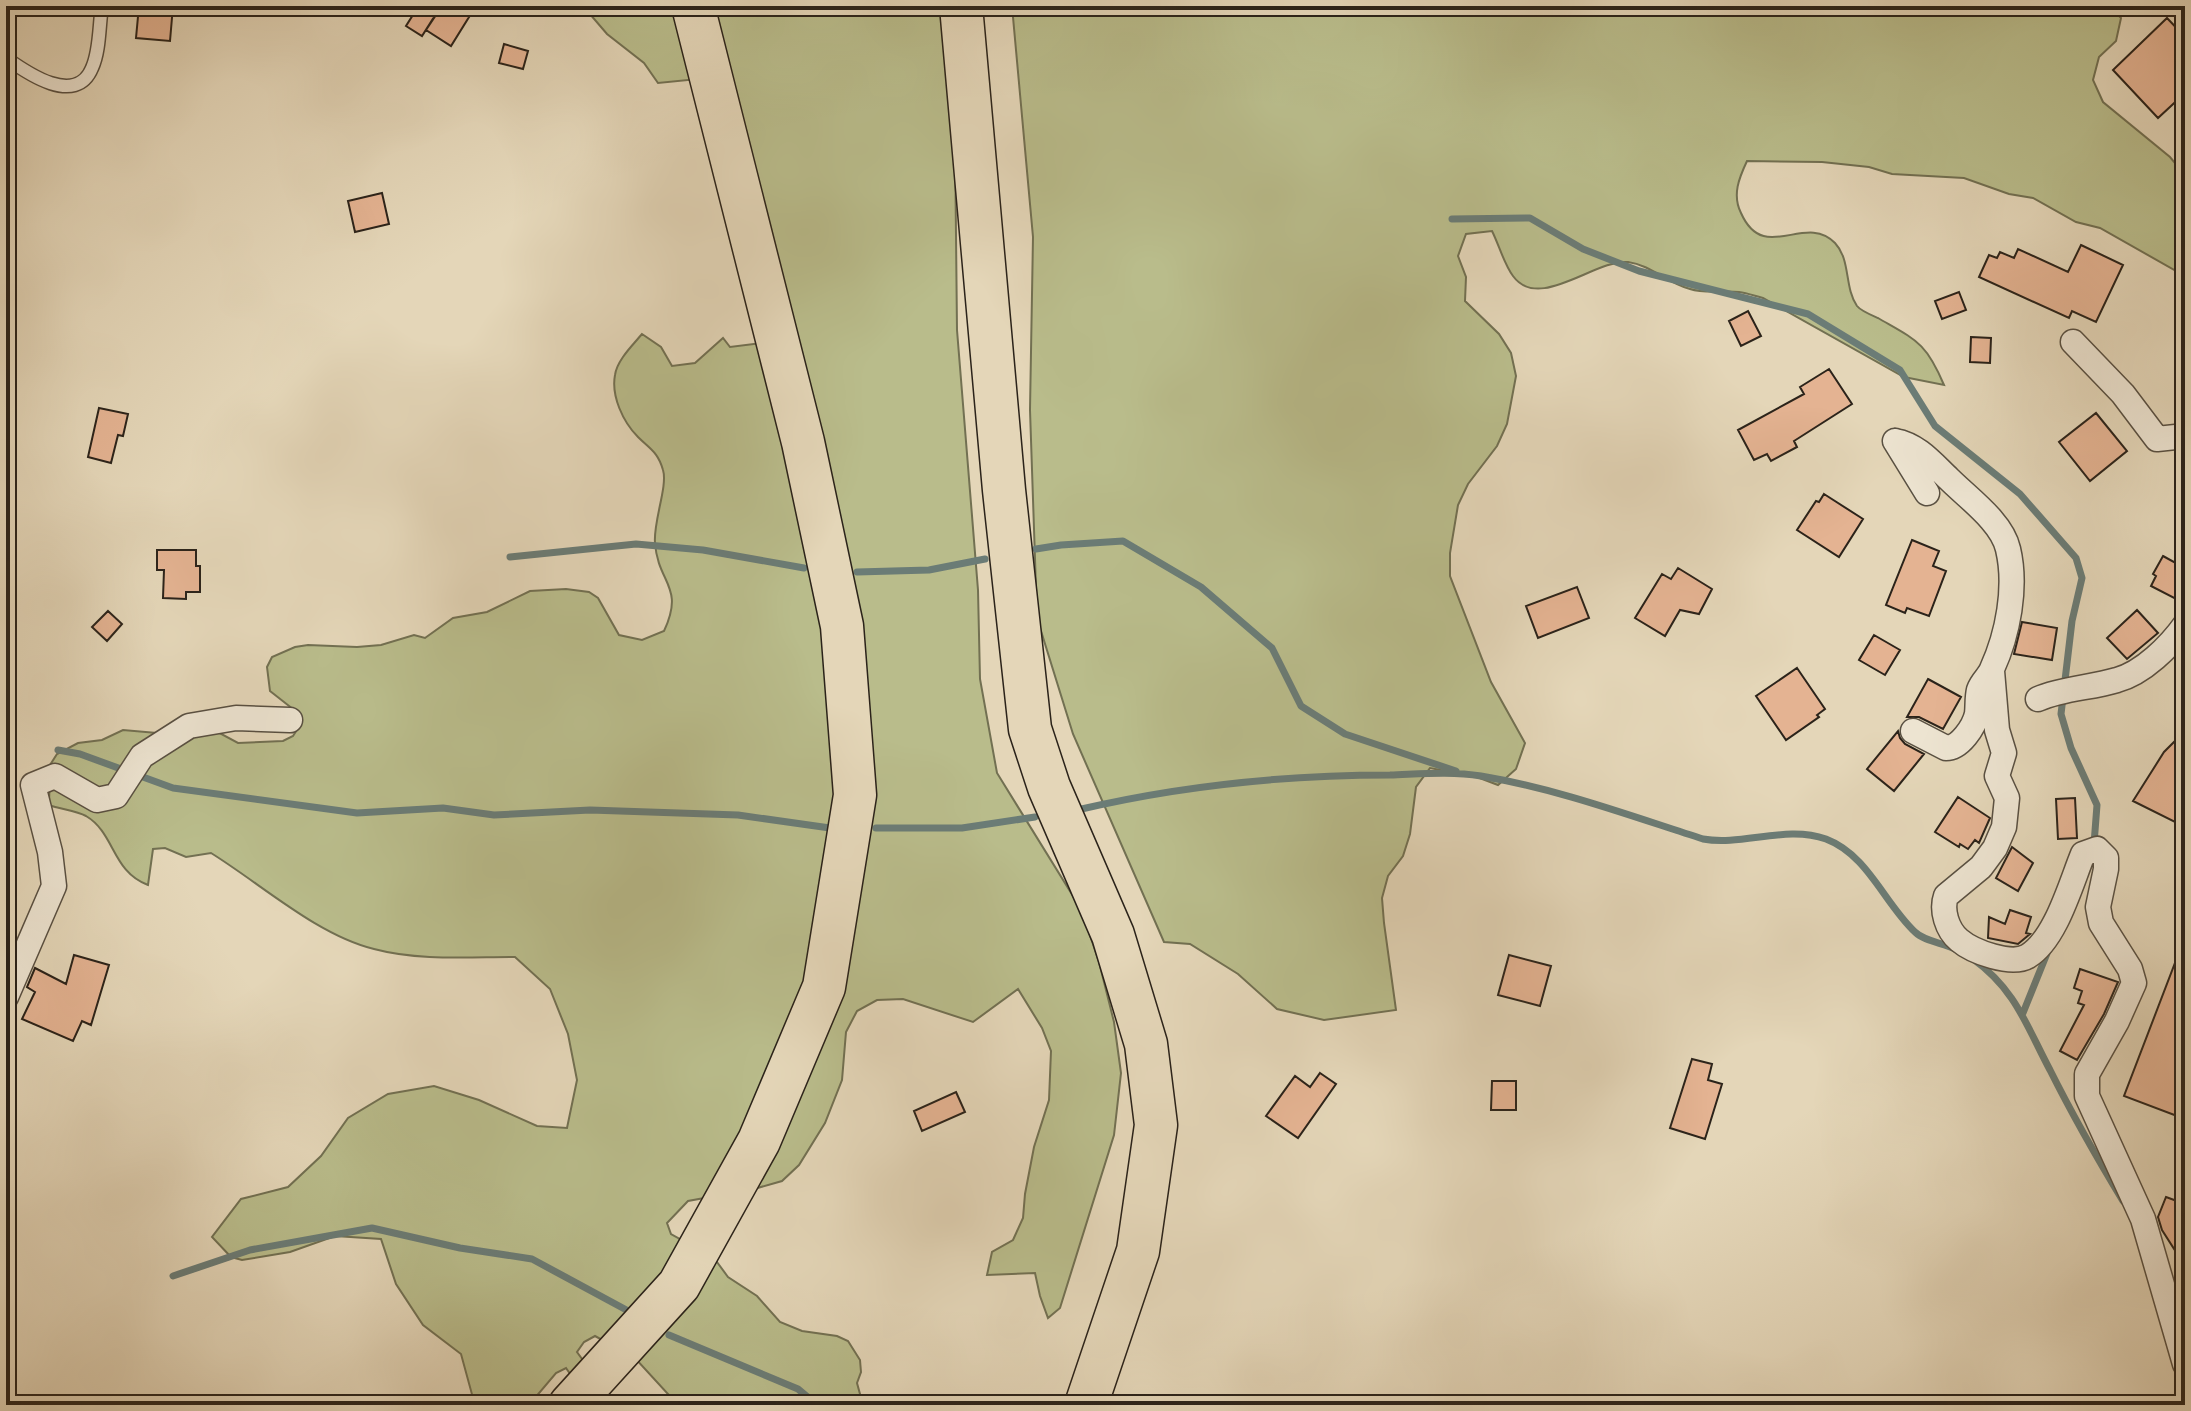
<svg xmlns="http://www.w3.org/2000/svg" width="2191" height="1411" font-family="'IM FELL Great Primer',serif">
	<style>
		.green { fill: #b9bc8b; stroke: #727052; stroke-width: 2 }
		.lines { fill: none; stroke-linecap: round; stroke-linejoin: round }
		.stream { stroke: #6b7c76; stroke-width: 7 }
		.building { fill: #e4b392; stroke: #2b231a; stroke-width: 2 }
		.service-casing { stroke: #595042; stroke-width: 15 }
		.minor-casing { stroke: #595042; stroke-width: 27 }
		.motorway-casing { stroke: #2b231a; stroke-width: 45 }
		.service { stroke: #ede4d1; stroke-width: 12 }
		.minor { stroke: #ede4d1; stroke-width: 24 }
		.motorway { stroke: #e4d6b8; stroke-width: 42 }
	</style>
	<rect width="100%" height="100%" fill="#e4d6b8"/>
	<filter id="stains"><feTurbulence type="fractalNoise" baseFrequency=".0025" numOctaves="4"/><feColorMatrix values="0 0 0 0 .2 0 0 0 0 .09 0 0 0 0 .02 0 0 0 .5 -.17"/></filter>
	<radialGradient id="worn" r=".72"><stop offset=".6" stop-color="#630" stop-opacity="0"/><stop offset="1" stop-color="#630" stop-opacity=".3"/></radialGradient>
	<path class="green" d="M 583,6 L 945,6 L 955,140 L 957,330 L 978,590 L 980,679 L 997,773 L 1081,909 L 1099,962 L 1114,1022 L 1121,1073 L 1114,1135 L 1060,1308 L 1048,1318 L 1040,1296 L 1035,1273 L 987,1275 L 992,1252 L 1013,1240 L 1023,1218 L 1025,1194 L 1034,1147 L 1049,1100 L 1051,1051 L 1042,1028 L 1018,989 L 973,1022 L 903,999 L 877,1000 L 857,1011 L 846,1032 L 842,1080 L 825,1123 L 799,1165 L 782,1181 L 754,1189 L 688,1201 L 667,1223 L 671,1234 L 714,1258 L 728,1277 L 757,1296 L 780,1322 L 802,1331 L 837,1336 L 848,1341 L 860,1360 L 861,1372 L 857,1383 L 863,1405 L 678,1405 L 635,1358 L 595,1336 L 584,1342 L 577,1352 L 603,1388 L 609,1405 L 588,1405 L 590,1403 L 566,1368 L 556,1373 L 529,1405 L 464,1405 L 473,1398 L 461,1354 L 423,1325 L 396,1284 L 381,1239 L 335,1236 L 290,1252 L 242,1260 L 231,1257 L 212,1237 L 241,1199 L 288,1187 L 321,1156 L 348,1118 L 388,1094 L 434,1086 L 479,1100 L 537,1126 L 567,1128 L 577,1080 L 568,1034 L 550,989 L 515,957 C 468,957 419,961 374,949 C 317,935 261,884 211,853 L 186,857 L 165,848 L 153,849 L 148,885 C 112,872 115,833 86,816 C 76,811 60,809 49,805 L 50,765 L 57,754 L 78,743 L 102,740 L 123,730 L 157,733 L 201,723 L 238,743 L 283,741 L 293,736 L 300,725 L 298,713 L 270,691 L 267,667 L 272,657 L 295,647 L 308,645 L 357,647 L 381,645 L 414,635 L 425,638 L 453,618 L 487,612 L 530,591 L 566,589 L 589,592 L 598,598 L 619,635 L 642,640 L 664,631 C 685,586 658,584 655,543 C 653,522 668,486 663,470 C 658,452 650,449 638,437 C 623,422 611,396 615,375 C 617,360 633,345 642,334 L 661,347 L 672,366 L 695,363 L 723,338 L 730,347 L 771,342 L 718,77 L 658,83 L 644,63 L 607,34 Z
		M 1012,6 L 2110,6 L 2121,18 L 2116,41 L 2099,57 L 2093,80 L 2103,102 L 2170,157 L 2185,175 L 2185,276 L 2100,228 L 2076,222 L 2033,198 L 2009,194 L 1964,178 L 1892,174 L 1869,167 L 1822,162 L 1747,161 C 1739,178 1732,195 1741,213 C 1764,265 1805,212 1835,243 C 1851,260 1844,287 1857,306 C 1861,311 1871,315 1878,318 C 1916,340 1926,342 1944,385 L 1904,377 L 1763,298 C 1755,296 1747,293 1739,292 C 1723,290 1705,294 1690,289 C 1667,283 1651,265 1628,262 C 1595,259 1539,312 1513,276 C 1504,264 1499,245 1492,231 L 1466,234 L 1458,256 L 1466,277 L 1465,301 L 1499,334 L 1511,353 L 1516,376 L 1507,424 L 1497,446 L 1468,484 L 1458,505 L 1450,553 L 1450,576 L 1491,682 L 1525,743 L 1516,769 L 1498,785 L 1477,777 L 1430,768 L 1416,787 L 1410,834 L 1403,856 L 1388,876 L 1382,898 L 1384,923 L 1396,1010 L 1324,1020 L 1277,1009 L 1238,974 L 1190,944 L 1164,942 L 1073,734 L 1037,618 L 1030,410 L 1033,237 Z"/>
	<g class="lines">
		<path class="stream" d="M 2176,6 L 2185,13
			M 1452,219 L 1530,218 L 1583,249 L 1639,271 L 1808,314 L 1900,370 L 1935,426 L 2020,494 L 2076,558 L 2082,578 L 2072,621 L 2061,714 L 2071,748 L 2097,805 L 2094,844
			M 1036,549 L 1061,545 L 1123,541 L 1201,587 L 1272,648 L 1301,706 L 1345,734 L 1456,771
			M 510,557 L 636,544 L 703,550 L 804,568
			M 857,572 L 929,570 L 985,559
			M 58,750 L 80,754 L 173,788 L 357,813 L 443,808 L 494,815 L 590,810 L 738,815 L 837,829
			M 1077,810 C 1179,786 1284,775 1390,775 C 1420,774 1451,771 1481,776 C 1558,789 1628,815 1703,839 C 1743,846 1786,825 1826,839 C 1868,855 1884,903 1915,932 C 1924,941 1943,943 1955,949
			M 876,828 L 962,828 L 1035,817
			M 1973,959 C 2016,990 2026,1025 2050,1070 C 2072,1114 2097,1158 2123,1201
			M 2023,1013 L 2048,951
			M 173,1276 L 250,1250 L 372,1228 L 460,1248 L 532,1259 L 632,1313
			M 669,1335 L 798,1389 L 817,1405"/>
	</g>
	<path class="building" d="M 139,6 L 173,6 L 170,41 L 136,38 Z
		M 442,6 L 450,6 L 469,17 L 451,46 L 426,30 Z
		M 418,7 L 434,17 L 422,36 L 406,26 Z
		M 2167,18 L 2185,37 L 2185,93 L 2158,118 L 2113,70 Z
		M 504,44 L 528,51 L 523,69 L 499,63 Z
		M 382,193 L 389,224 L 355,232 L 348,201 Z
		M 2081,245 L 2123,265 L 2096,322 L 2072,311 L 2069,318 L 1979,277 L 1989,255 L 1997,258 L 2000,252 L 2014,258 L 2018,249 L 2068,272 Z
		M 1959,292 L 1966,310 L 1942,319 L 1935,301 Z
		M 1748,311 L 1761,336 L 1741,346 L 1729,321 Z
		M 1971,337 L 1991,338 L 1990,363 L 1970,362 Z
		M 1829,369 L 1852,404 L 1794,441 L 1797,447 L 1771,461 L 1767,454 L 1754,460 L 1738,430 L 1804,394 L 1800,387 Z
		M 99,408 L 128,414 L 123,436 L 118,435 L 111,463 L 88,457 Z
		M 2096,413 L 2127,451 L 2090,481 L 2059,442 Z
		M 1824,494 L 1863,519 L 1839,557 L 1797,530 L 1816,501 L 1819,502 Z
		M 1912,540 L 1939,551 L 1933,566 L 1946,571 L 1929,616 L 1907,608 L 1905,613 L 1886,605 Z
		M 157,550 L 196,550 L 196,566 L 200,566 L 200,592 L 186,592 L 186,599 L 163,598 L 164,570 L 157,570 Z
		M 2163,556 L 2185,568 L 2185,587 L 2178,600 L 2151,586 L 2156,576 L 2153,574 Z
		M 1678,568 L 1712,589 L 1699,614 L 1680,610 L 1665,636 L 1635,618 L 1662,574 L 1671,579 Z
		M 1577,587 L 1589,618 L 1538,638 L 1526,606 Z
		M 2137,610 L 2158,633 L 2127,659 L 2107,638 Z
		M 108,611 L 122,624 L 107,641 L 92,627 Z
		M 2022,622 L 2057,628 L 2052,660 L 2014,654 Z
		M 1874,635 L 1900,650 L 1885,675 L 1859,660 Z
		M 1797,668 L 1825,709 L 1817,715 L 1819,717 L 1786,740 L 1756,696 Z
		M 1928,679 L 1961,697 L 1943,729 L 1919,717 L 1907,717 Z
		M 1898,731 L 1900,738 L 1905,744 L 1924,754 L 1894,791 L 1867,769 Z
		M 2185,731 L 2185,827 L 2133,801 L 2164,752 Z
		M 1958,797 L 1990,818 L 1979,843 L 1975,840 L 1968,849 L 1960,844 L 1959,847 L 1935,832 Z
		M 2075,798 L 2077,838 L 2058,839 L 2056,799 Z
		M 2012,847 L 2033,863 L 2018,891 L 1996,878 Z
		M 2010,910 L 2031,917 L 2026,933 L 2030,934 L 2018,944 L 1988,938 L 1989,917 L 2005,924 Z
		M 2183,942 L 2185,942 L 2185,1119 L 2124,1096 Z
		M 74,955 L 109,965 L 91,1025 L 82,1021 L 73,1041 L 22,1019 L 35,992 L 27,987 L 35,968 L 66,984 Z
		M 1509,955 L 1551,966 L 1540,1006 L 1498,995 Z
		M 2080,969 L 2118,982 L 2104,1014 L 2077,1060 L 2060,1051 L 2084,1005 L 2078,1003 L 2082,991 L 2074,988 Z
		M 1692,1059 L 1712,1064 L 1708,1080 L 1722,1084 L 1705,1139 L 1670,1128 Z
		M 1320,1073 L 1336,1084 L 1298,1138 L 1266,1116 L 1295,1076 L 1310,1087 Z
		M 1492,1081 L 1516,1081 L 1516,1110 L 1491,1110 Z
		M 956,1092 L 965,1112 L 922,1131 L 914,1111 Z
		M 2166,1197 L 2185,1204 L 2185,1266 L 2162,1230 L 2158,1217 Z"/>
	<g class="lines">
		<g class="service-casing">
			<path id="service" d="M 6,58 C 27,73 76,107 92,68 C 100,51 99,25 102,6"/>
		</g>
		<g class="minor-casing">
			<path id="minor" d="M 2073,342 L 2123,394 L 2157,439 L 2185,436
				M 1895,441 C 1918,445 1933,464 1949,479 C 1968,498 2002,522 2008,549 C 2017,587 2008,634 1992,669 C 1989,677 1982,681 1979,690 C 1977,698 1978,706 1977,714 C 1974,727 1960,748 1946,748 L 1913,731
				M 1895,441 L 1927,493
				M 1992,671 L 1997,730 L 2004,753 L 1997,776 L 2007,798 L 2004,827 L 1995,848 L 1981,867 L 1946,896 C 1941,910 1947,930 1959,940 C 1973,952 2012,966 2028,956 C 2056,939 2071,883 2083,854 L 2097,849 L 2106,858 L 2106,869 L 2098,907 L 2101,923 L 2130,969 L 2134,983 L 2117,1021 L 2087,1074 L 2087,1096 L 2143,1219 L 2185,1364
				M 2038,699 C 2063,688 2091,688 2117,680 C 2143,673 2170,646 2185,625
				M 6,997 L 54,886 L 50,852 L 33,785 L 55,776 L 97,800 L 116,796 L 142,756 L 189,726 L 236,718 L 290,720"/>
		</g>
		<g class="motorway-casing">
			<path id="motorway" d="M 961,6 L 1004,490 L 1030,729 L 1049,787 L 1113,935 L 1146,1044 L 1156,1125 L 1138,1251 L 1086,1405
				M 570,1405 L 679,1285 L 759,1141 L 824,987 L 855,795 L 842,626 L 803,442 L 693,6"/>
		</g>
		<use href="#service" class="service"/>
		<use href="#minor" class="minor"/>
		<use href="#motorway" class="motorway"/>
	</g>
	<rect width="2191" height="1411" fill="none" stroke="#e4d6b8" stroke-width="32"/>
	<rect x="8" y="8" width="2175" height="1395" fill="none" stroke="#2b231a" stroke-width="4"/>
	<rect x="16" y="16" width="2159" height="1379" fill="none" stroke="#2b231a" stroke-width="2"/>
	<rect width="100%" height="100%" filter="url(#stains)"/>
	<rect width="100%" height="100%" fill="url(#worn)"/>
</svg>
